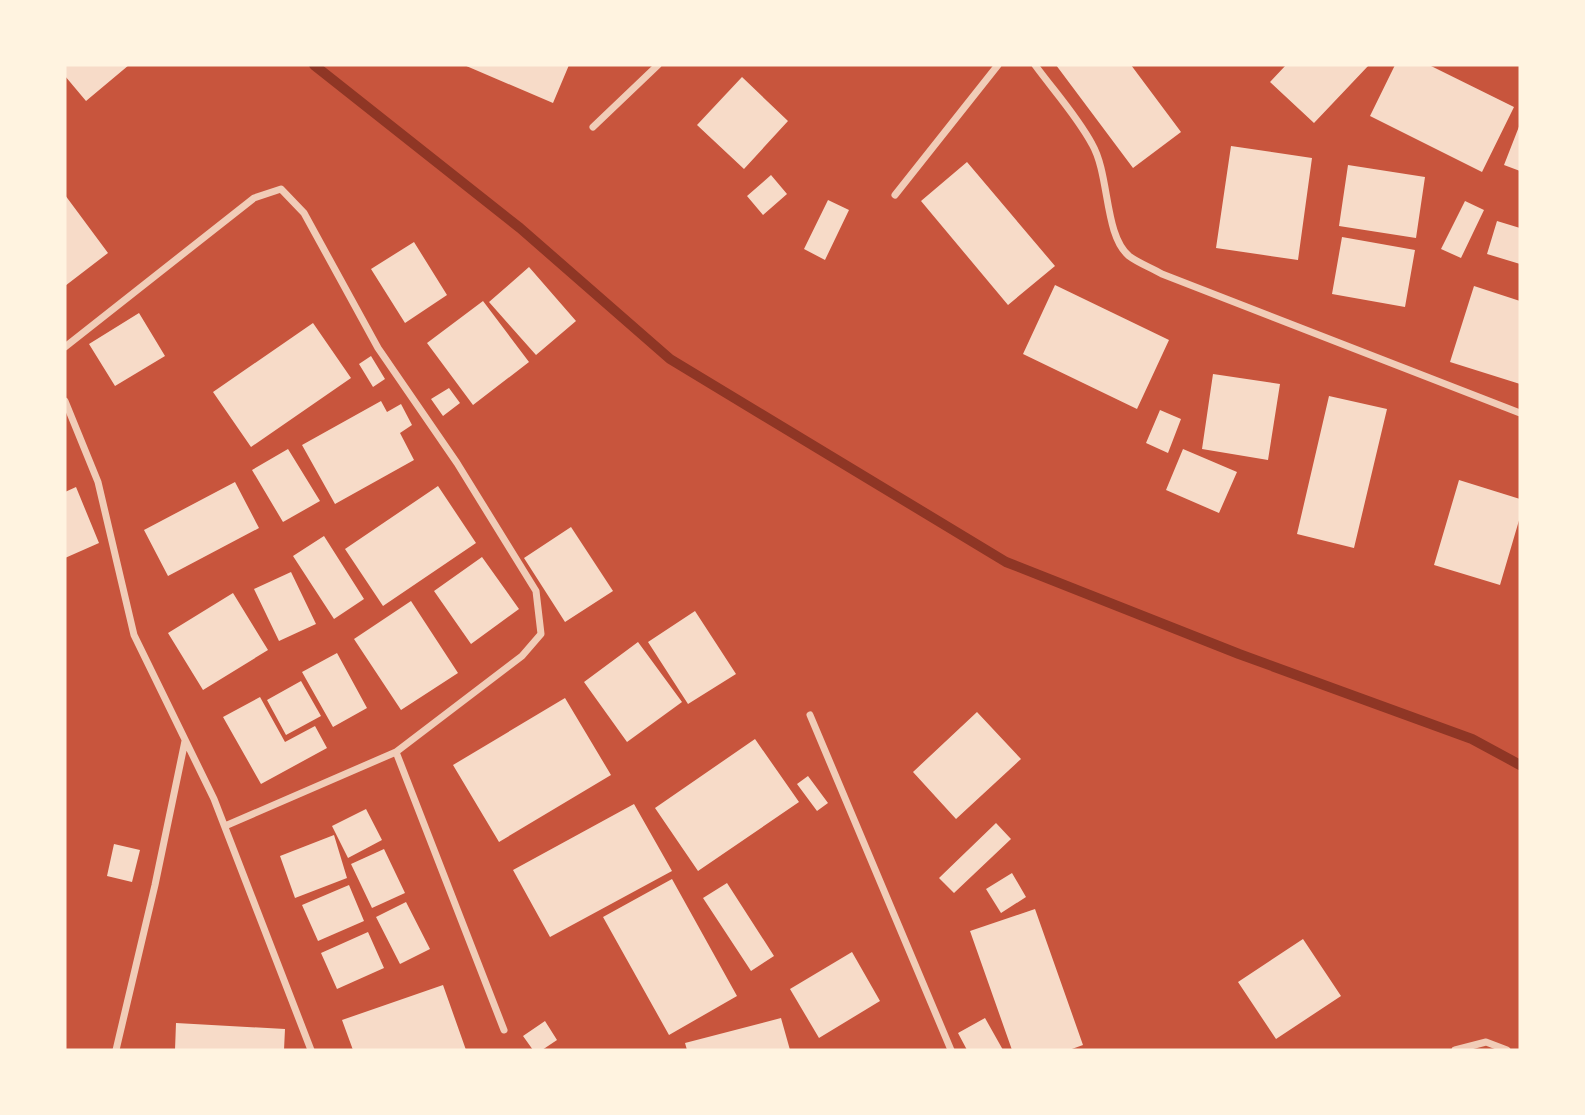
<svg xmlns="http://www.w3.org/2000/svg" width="1585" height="1115" font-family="'Alegreya Sans',sans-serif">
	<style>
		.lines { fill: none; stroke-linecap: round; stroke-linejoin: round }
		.stream { stroke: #8f3625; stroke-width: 10 }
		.building { fill: #f7dbc8 }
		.minor { stroke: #f1ccb7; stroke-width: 7 }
	</style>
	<rect width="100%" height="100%" fill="#c8553d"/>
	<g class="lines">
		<path class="stream" d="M 314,65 L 520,228 L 670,359 L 1006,562 L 1239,654 L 1472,739 L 1520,765"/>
	</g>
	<path class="building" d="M 65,65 L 129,65 L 86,101 L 65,76 Z
		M 464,65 L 569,65 L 553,103 Z
		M 1056,65 L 1131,65 L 1181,132 L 1133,168 Z
		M 1286,65 L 1369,65 L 1314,123 L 1270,82 Z
		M 1395,65 L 1429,65 L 1514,107 L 1482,172 L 1370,116 Z
		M 742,77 L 788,121 L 744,169 L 697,125 Z
		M 1520,124 L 1520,171 L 1504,165 Z
		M 1231,146 L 1312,158 L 1298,260 L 1216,248 Z
		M 967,162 L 1055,266 L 1008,305 L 921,201 Z
		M 1348,165 L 1425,177 L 1416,238 L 1339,226 Z
		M 771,175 L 787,194 L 763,215 L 747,196 Z
		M 65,195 L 108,253 L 65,286 Z
		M 828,200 L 849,210 L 825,260 L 804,249 Z
		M 1465,201 L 1484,210 L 1461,258 L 1441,249 Z
		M 1497,221 L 1520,228 L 1520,264 L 1487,254 Z
		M 1342,237 L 1415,250 L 1405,307 L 1332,294 Z
		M 414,242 L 447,295 L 405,323 L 371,269 Z
		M 529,267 L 576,321 L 536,355 L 489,302 Z
		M 1055,285 L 1169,340 L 1137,409 L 1023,354 Z
		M 1474,286 L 1520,301 L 1520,384 L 1450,362 Z
		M 483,301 L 529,362 L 473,405 L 427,343 Z
		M 139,313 L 165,356 L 115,386 L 89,344 Z
		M 313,323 L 351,378 L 251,447 L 213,392 Z
		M 371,356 L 385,379 L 373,387 L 359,364 Z
		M 1213,374 L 1280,384 L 1268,460 L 1202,449 Z
		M 449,388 L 460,403 L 443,416 L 431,399 Z
		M 1329,396 L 1387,409 L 1354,548 L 1297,534 Z
		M 381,401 L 387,412 L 401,404 L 412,425 L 400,433 L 414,460 L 335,504 L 302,445 Z
		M 1160,410 L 1181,419 L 1168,453 L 1146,443 Z
		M 288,449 L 320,501 L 283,522 L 252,470 Z
		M 1183,449 L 1237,472 L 1219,513 L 1166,490 Z
		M 1459,480 L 1520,499 L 1520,517 L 1500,585 L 1434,565 Z
		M 235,482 L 259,528 L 168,576 L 144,530 Z
		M 438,486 L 476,543 L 383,606 L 345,549 Z
		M 76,487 L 99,543 L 65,558 L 65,492 Z
		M 571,527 L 613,591 L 565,622 L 524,558 Z
		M 324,536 L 364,599 L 334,619 L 293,556 Z
		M 482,557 L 519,609 L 471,644 L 434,591 Z
		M 291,572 L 316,624 L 279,641 L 254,589 Z
		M 233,593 L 268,650 L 203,690 L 168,633 Z
		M 411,601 L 458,673 L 401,710 L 354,639 Z
		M 695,611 L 736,674 L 688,704 L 648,642 Z
		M 638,642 L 682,702 L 627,742 L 584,682 Z
		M 337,653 L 367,708 L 333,727 L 302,672 Z
		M 301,681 L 321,716 L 286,735 L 267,700 Z
		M 260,697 L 285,742 L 315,726 L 327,748 L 261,784 L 223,717 Z
		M 565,698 L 611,775 L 499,842 L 453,765 Z
		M 977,712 L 1021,759 L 956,819 L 913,772 Z
		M 755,739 L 799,802 L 698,871 L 655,808 Z
		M 808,776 L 828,803 L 817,811 L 797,784 Z
		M 634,804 L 672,871 L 550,937 L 513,870 Z
		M 366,809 L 382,840 L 348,858 L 332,826 Z
		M 996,823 L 1011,839 L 954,893 L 939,878 Z
		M 334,835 L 347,878 L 295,898 L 280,856 Z
		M 114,844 L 140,850 L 132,882 L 107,876 Z
		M 384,849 L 405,893 L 372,908 L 351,864 Z
		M 1012,873 L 1026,897 L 1001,913 L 986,889 Z
		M 672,879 L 737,996 L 669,1035 L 603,917 Z
		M 727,883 L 774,956 L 751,971 L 703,898 Z
		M 349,885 L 364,921 L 318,941 L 302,905 Z
		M 406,902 L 430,949 L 400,964 L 376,917 Z
		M 1035,909 L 1083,1045 L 1069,1050 L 1012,1050 L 970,931 Z
		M 368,932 L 384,968 L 337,989 L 321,953 Z
		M 1303,939 L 1341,996 L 1276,1039 L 1238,982 Z
		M 852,952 L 880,1001 L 819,1038 L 790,989 Z
		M 443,985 L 466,1050 L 353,1050 L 342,1020 Z
		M 781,1018 L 790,1050 L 687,1050 L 685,1043 Z
		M 985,1018 L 1003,1050 L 967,1050 L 958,1033 Z
		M 545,1021 L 557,1040 L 542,1050 L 533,1050 L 523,1036 Z
		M 176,1023 L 285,1029 L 284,1050 L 175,1050 Z"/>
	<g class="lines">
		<path class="minor" d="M 1035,65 C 1054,91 1077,116 1092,144 C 1110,175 1104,235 1129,256 C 1138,263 1152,268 1162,274 L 1520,413
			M 593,127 L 658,65
			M 895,195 L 998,65
			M 65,347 L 254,198 L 281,189 L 304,213 L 378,348 L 457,463 L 536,591 L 541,634 L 522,656 L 396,752 L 225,826
			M 65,401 L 98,482 L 134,635 L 214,799 L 311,1050
			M 810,715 L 951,1050
			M 396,752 L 504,1030
			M 116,1050 L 155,885 L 185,741
			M 1455,1050 L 1486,1042 L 1507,1050"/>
	</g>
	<rect width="1585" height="1115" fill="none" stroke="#fff3e0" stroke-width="133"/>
</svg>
